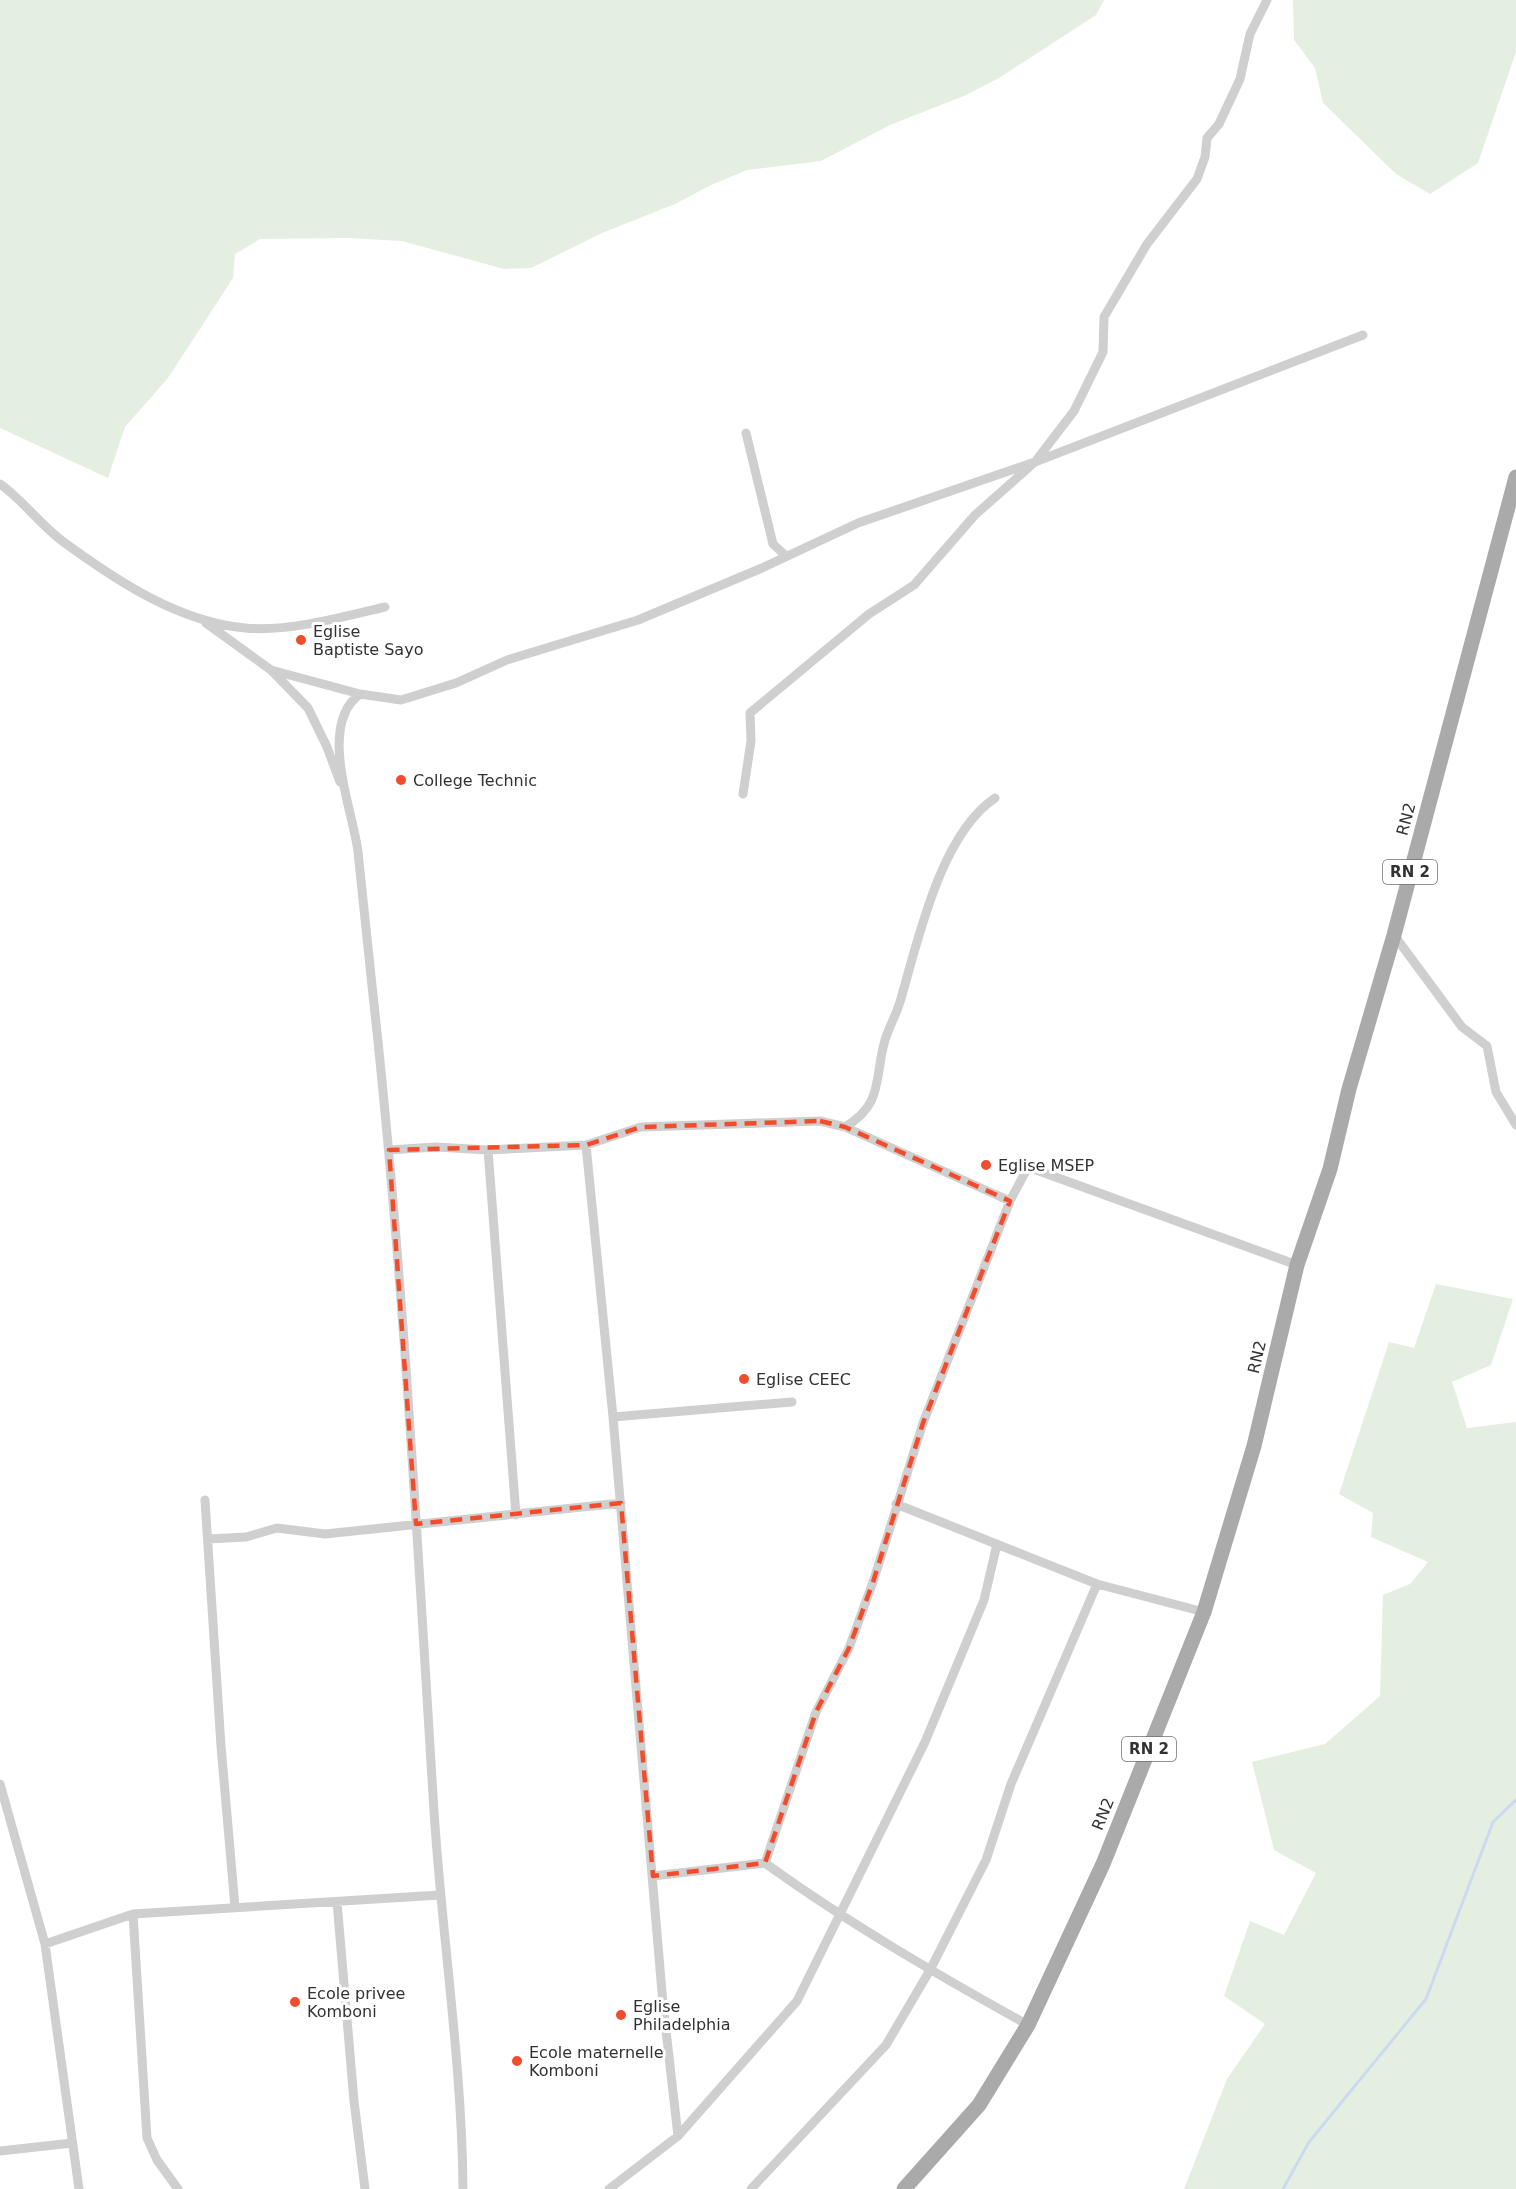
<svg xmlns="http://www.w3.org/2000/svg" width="1516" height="2189" font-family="'DejaVu Sans',sans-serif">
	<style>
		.green { fill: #e5efe1 }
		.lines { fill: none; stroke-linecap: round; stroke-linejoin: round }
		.stream { stroke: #ccdaf0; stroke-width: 3 }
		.street { stroke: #cfcfcf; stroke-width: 9 }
		.primary { stroke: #aaa; stroke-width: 15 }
		.marked { fill: none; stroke: #f14d2d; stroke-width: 4.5; stroke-dasharray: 12 8; stroke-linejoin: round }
		.poi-dot { fill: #f14d2d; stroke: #fff; stroke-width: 2 }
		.labels { text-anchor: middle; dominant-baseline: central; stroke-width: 6; stroke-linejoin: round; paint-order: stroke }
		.shield { fill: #fff; stroke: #707070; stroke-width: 1.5 }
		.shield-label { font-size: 15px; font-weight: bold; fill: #323232 }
		.poi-label { font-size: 16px; fill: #323232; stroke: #fff; text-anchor: start }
		.street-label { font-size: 16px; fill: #323232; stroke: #fff }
	</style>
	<rect width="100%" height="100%" fill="#fff"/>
	<path class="green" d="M 0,0 L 1104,0 L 1096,15 L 999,78 L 964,96 L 890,125 L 821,161 L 747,170 L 711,185 L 675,204 L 602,233 L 531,268 L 504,269 L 402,241 L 347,238 L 260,239 L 235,254 L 233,278 L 168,378 L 125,427 L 108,478 L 0,428 Z
		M 1293,0 L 1516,0 L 1516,52 L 1478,163 L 1430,194 L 1396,174 L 1323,103 L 1315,68 L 1294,40 Z
		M 1436,1284 L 1513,1299 L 1491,1365 L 1452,1382 L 1467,1428 L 1516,1422 L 1516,2189 L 1184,2189 L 1227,2079 L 1265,2024 L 1224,1996 L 1250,1921 L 1284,1935 L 1316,1873 L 1274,1850 L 1252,1762 L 1325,1744 L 1380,1696 L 1383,1595 L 1410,1584 L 1428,1562 L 1371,1537 L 1373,1513 L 1339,1494 L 1389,1342 L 1414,1348 Z"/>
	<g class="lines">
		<path class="stream" d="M 1283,2189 L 1309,2142 L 1426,1999 L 1493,1822 L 1516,1800"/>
		<path class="street" d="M 746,433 L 773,544 L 786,556
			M 0,484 C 24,501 41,526 65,543 C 117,581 179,622 245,628 C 288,632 343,617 385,607
			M 206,623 L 271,670 L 308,708 L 327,747 L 340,782
			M 271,670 L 360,694 L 401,700 L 456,683 L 507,660 L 638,620 L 762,568 L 858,523 L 1035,462 L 1363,335
			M 360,694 C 317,725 353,810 358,852 C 363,900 368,948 373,995 C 403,1266 417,1539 434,1811 C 442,1937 462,2063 463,2189
			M 743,794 L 751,741 L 750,713 L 869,614 L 914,585 L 975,515 L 1035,462 L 1074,411 L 1103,352 L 1104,317 L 1147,244 L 1197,179 L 1205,157 L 1207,138 L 1219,124 L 1240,79 L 1250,34 L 1267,0
			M 1394,935 L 1462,1027 L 1487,1046 L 1496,1092 L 1516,1125
			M 845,1127 C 884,1104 874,1078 885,1040 C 889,1027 896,1015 900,1002 C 918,941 940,835 995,798
			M 586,1145 L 613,1417 L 663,2004 L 678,2136
			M 389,1150 L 436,1147 L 488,1150 L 586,1145 L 641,1127 L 820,1121 L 845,1127 L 1010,1201
			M 488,1150 L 516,1515
			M 613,1417 L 792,1402
			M 205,1500 L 221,1746 L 235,1907
			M 896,1504 L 1097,1584 L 1204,1612
			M 208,1539 L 246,1537 L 277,1528 L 325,1534 L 621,1503
			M 0,1784 L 45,1944 L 79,2189
			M 765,1863 L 816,1712 L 849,1648 L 873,1582 L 923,1423 L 1010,1201 L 1028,1167 L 1297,1265
			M 653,1876 L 765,1863 C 848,1923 938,1975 1028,2025
			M 337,1902 L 354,2101 L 365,2189
			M 133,1914 L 147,2138 L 157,2160 L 178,2189
			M 45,1944 L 133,1914 L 440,1895
			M 0,2151 L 72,2143
			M 609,2189 L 678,2136 L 797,2001 L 925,1742 L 984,1600 L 997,1544
			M 751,2189 L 886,2045 L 930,1970 L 986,1860 L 1011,1784 L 1097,1584"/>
		<path class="primary" d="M 904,2189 L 979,2105 L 1028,2025 L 1103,1864 L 1204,1612 L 1254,1446 L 1297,1265 L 1330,1169 L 1349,1089 L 1394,935 L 1516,477"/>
	</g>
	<path class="marked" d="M 820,1121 L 845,1127 L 1010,1201 L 923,1423 L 873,1582 L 849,1648 L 816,1712 L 765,1863 L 653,1876 L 621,1503 L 416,1524 L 389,1150 L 586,1145 L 641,1127 Z"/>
	<g class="poi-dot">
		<circle cx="301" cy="640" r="6"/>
		<circle cx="401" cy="780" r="6"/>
		<circle cx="986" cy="1165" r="6"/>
		<circle cx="744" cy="1379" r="6"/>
		<circle cx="295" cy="2002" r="6"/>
		<circle cx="621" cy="2015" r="6"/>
		<circle cx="517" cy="2061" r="6"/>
	</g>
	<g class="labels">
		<g class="shield">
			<rect x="1383" y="860" width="54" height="24" rx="4.5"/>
			<rect x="1122" y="1737" width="54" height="24" rx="4.5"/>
		</g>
		<g class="shield-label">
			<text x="1410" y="872">RN 2</text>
			<text x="1149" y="1749">RN 2</text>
		</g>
		<g class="poi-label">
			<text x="313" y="631">Eglise<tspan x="313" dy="18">Baptiste Sayo</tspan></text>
			<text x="413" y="780">College Technic</text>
			<text x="998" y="1165">Eglise MSEP</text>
			<text x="756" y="1379">Eglise CEEC</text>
			<text x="307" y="1993">Ecole privee<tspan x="307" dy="18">Komboni</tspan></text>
			<text x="633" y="2006">Eglise<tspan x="633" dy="18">Philadelphia</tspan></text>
			<text x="529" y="2052">Ecole maternelle<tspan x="529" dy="18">Komboni</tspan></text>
		</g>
		<g class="street-label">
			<text transform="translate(1406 819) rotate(-75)">RN2</text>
			<text transform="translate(1257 1357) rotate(-77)">RN2</text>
			<text transform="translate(1103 1814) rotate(-68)">RN2</text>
		</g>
	</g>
</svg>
